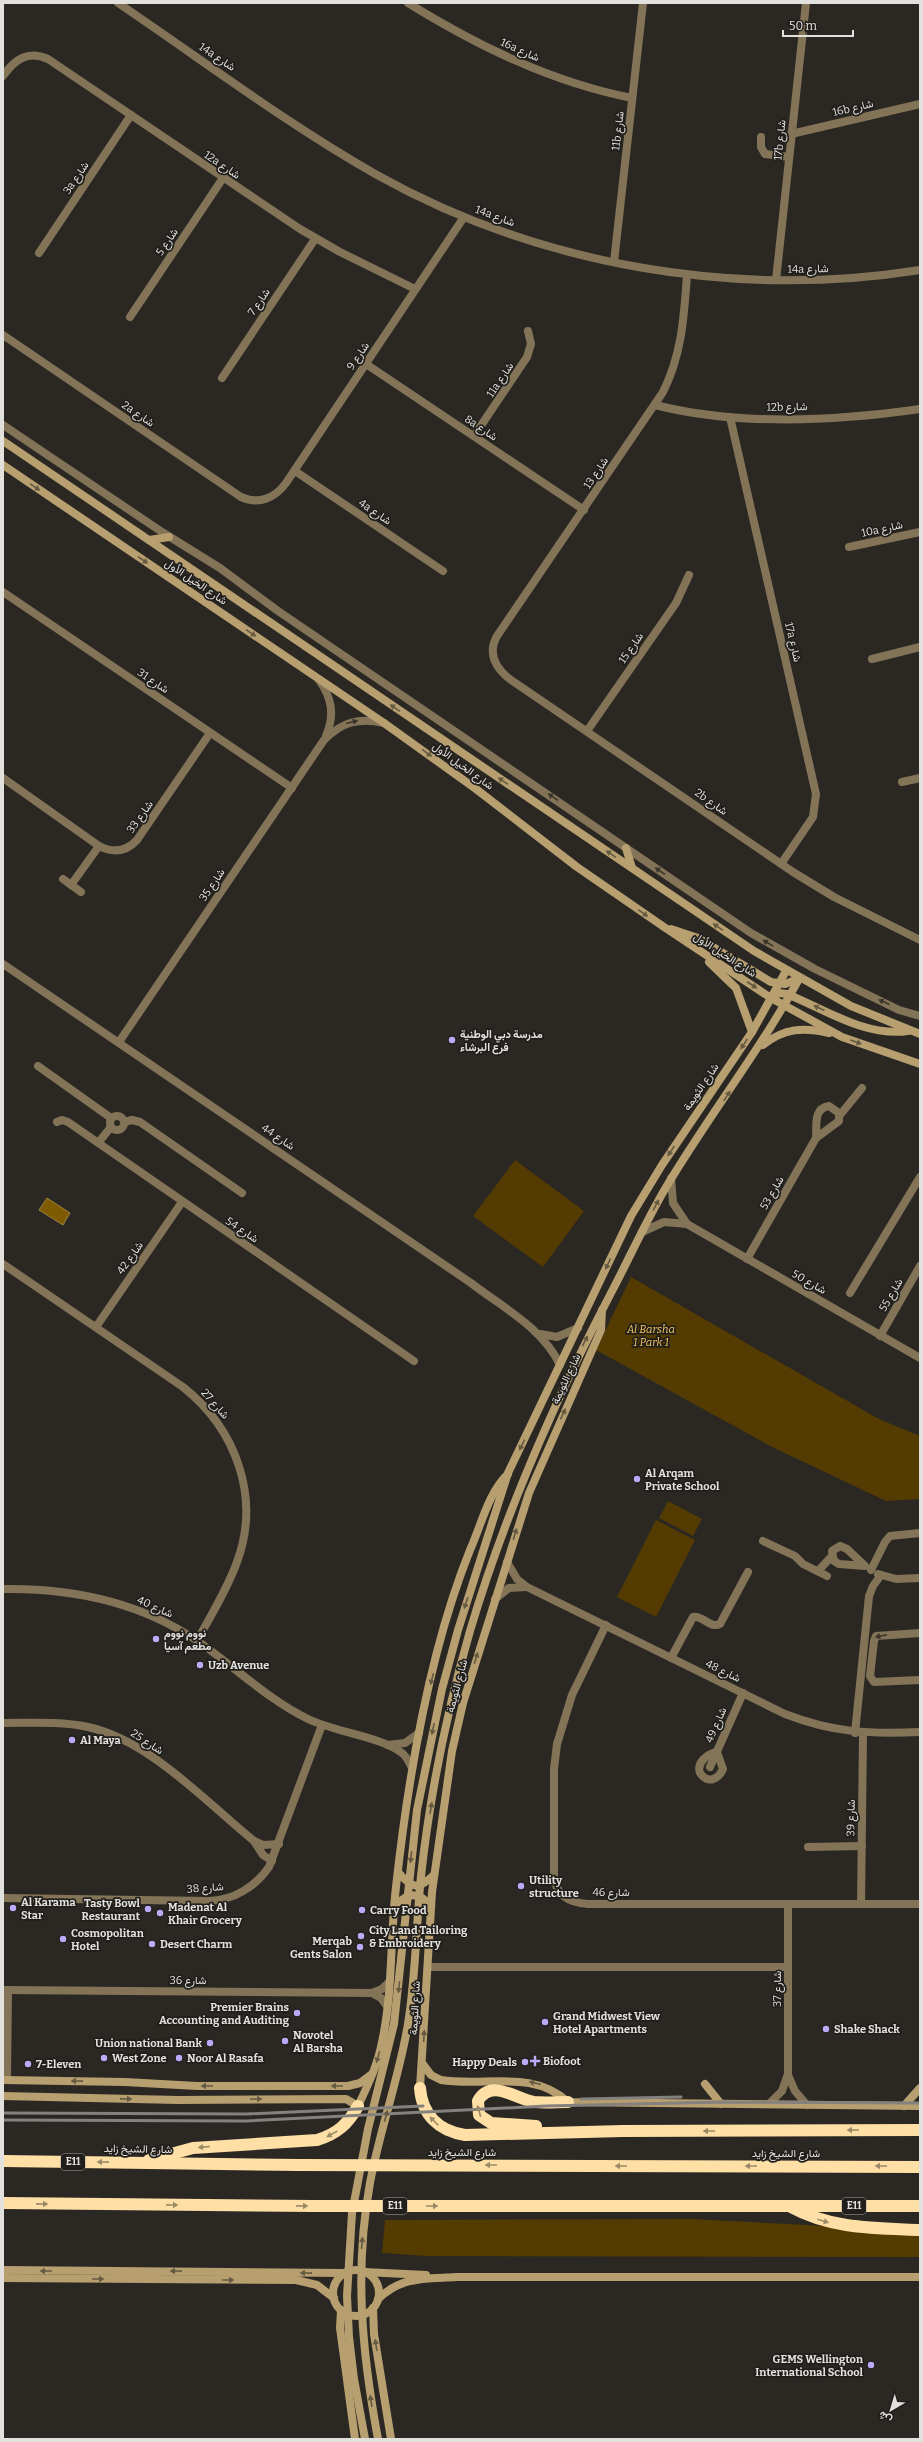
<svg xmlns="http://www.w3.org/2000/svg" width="923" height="2442" viewBox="0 0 923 2442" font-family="Bitter,Vazirmatn,serif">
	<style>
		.green { fill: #533b01 }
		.water { fill: #7e5b02; stroke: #9c8344 }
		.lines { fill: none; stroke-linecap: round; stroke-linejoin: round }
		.street { stroke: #837458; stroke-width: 8 }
		.secondary { stroke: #b79f70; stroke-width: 8 }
		.highway { stroke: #fedfa5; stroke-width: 12 }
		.rail { stroke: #84817e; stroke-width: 3 }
		.oneway { fill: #645941 }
		.oneway2 { fill: #3a342a }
		.oneway3 { fill: #9b8967 }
		.poi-dot { fill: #b9abf7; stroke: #211f1b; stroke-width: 1.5 }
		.labels { text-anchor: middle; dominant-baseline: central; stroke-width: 3.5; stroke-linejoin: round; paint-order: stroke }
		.shield { fill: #211f1b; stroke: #a9a7a4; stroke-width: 1 }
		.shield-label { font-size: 10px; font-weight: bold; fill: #e3e1de }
		.street-label { font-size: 11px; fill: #e3e1de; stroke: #211f1b }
		.poi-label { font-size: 11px; font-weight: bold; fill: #e3e1de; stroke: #211f1b; text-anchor: start }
		.park-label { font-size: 11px; font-style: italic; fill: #f9c762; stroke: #211f1b }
	</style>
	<rect width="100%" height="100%" fill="#2b2824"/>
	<g class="green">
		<path d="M515 1160 584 1211 543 1267 473 1216Z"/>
		<path d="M631 1277 879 1419 920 1436V1499L886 1501 772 1447 596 1350Z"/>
		<path d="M668 1501 702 1519 693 1536 659 1518Z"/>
		<path d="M656 1520 695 1540 656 1617 617 1597Z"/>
		<path d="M692 2219 920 2231V2257L427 2256 382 2253 385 2220Z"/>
	</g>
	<path class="water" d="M47 1198 70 1213 63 1225 39 1210Z"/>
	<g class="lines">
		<g class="street">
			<path d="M118 3C204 61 287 124 377 175 540 266 736 299 920 270"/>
			<path d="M408 3C478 46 551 82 632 98"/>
			<path d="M3 76C15 59 28 50 48 59L300 229 340 252 415 289"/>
			<path d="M791 134 920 104"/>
			<path d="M761 137V147L765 154 789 157"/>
			<path d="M39 253 131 115"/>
			<path d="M614 262 643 3"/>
			<path d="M687 275C684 316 682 354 663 392L497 636C487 654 496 669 511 680L793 872 834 897 920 940"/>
			<path d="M776 280 806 3"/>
			<path d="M130 317 223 178"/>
			<path d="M3 335 241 497C259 505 275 498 286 483L464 217"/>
			<path d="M366 364 584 510"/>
			<path d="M222 378 315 239"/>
			<path d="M655 405C738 426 836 421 920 409"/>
			<path d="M730 417 816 794 813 817 781 864"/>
			<path d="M3 425 162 532 220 568 278 611 751 933 815 969 899 1010 920 1016"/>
			<path d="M474 436 527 357 531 344 528 331"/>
			<path d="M295 471 443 571"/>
			<path d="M849 547 920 532"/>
			<path d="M3 592 292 788"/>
			<path d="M872 659 920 647"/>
			<path d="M319 680C332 698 335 715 326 736"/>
			<path d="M587 731 676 603 689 575"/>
			<path d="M3 778 99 846C113 853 126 852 137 840L210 733"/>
			<path d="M902 782 920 778"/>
			<path d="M63 879 81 892"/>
			<path d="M71 885 99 846"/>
			<path d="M3 964 471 1283C502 1307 543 1328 560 1365"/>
			<path d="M119 1042 324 740C342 722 359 717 384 723"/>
			<path d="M38 1066 111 1118"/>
			<path d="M829 1106 839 1113V1121L816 1138C817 1126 813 1108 829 1106Z"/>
			<path d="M840 1115 862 1088"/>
			<circle cx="117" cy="1123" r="7"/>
			<path d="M57 1122 62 1120 68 1122 414 1361"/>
			<path d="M124 1122 132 1120 140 1122 242 1193"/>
			<path d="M98 1143 111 1127"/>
			<path d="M671 1178 673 1203 687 1224"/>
			<path d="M642 1232 664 1222 687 1224 920 1358"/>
			<path d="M747 1259 816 1138"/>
			<path d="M3 1264 183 1387C236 1429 261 1497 237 1562 227 1590 211 1615 197 1641"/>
			<path d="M850 1293 920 1177"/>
			<path d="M96 1327 182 1202"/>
			<path d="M540 1334 557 1337 578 1328"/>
			<path d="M880 1336 920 1266"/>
			<path d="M763 1541 795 1556 803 1564 827 1576"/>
			<path d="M840 1546 847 1549 865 1566 839 1564 834 1561 832 1551Z"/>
			<path d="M507 1562 517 1579 527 1587 785 1714C834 1733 869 1734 920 1732"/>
			<path d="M871 1570 885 1542 890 1536 920 1533"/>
			<path d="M818 1571 832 1556"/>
			<path d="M878 1574 896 1579 920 1578"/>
			<path d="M3 1589C71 1588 139 1602 196 1640 234 1666 267 1699 308 1719 335 1732 382 1737 402 1753 407 1757 409 1762 412 1768"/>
			<path d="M495 1599 509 1588 526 1587"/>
			<path d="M606 1625 572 1695 557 1744 554 1769V1875C555 1895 569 1903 588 1904H920"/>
			<path d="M920 1633 876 1636 874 1641 870 1676 874 1682 920 1680"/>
			<path d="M671 1658 693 1617C703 1615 710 1629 720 1624L748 1572"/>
			<path d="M3 1723C31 1723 60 1721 88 1727 149 1740 206 1802 254 1841L263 1845 279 1844"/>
			<path d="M855 1733 869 1596 873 1586 881 1575"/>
			<path d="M388 1745 405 1743 419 1733"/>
			<path d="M717 1752 723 1769C718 1780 708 1784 700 1773 696 1762 708 1754 717 1752Z"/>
			<path d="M710 1767 743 1693"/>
			<path d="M254 1841 263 1855 272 1861"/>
			<path d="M808 1847 862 1846"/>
			<path d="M3 1898 209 1901C234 1900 255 1887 269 1867L322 1725"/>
			<path d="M861 1904 863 1734"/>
			<path d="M428 1967H788"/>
			<path d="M3 1990 372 1993 382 1989 389 1982"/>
			<path d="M372 1993 381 1998 386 2005"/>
			<path d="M788 2075 795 2091 807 2105"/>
			<path d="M7 2080 8 1990"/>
			<path d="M769 2104 782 2091 788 2074V1904"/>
		</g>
		<g class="secondary">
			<path d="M3 441 754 951 851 1006 920 1034"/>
			<path d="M3 465 384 723 476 789 577 867 664 927 771 998 842 1037 920 1064"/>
			<path d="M149 540 169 537"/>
			<path d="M626 848 632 868"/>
			<path d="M671 929 698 938 771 982 785 984 798 979"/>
			<path d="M709 962 736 988 752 1032"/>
			<path d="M772 998 779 993 787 994C824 1009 865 1037 908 1031"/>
			<path d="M763 1045C784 1028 804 1027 829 1033"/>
			<path d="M398 1872C412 1889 418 1890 434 1875"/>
			<path d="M395 1906C408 1892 419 1891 431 1907"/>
			<path d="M422 2063 431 2075 441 2080C485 2087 533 2069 568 2102L920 2106"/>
			<path d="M3 2080 125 2082 197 2086H348L360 2083 372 2074"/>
			<path d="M705 2084 721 2104"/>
			<path d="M420 2088 432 1892 452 1751 463 1703 529 1493 601 1330 602 1310"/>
			<path d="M3 2096 178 2100 346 2099 358 2106C368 2085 378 2064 382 2042 393 1992 390 1938 396 1887 408 1778 429 1652 470 1550 481 1526 488 1493 508 1474"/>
			<path d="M904 2106 920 2088"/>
			<path d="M3 2270 345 2273"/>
			<circle cx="356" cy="2293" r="23"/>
			<path d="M364 2272 426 2275"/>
			<path d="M3 2278 296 2280 317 2285 334 2298"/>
			<path d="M378 2299C402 2276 425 2279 456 2277H920"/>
			<path d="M373 2308 374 2334 391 2439"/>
			<path d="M341 2310 340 2328 355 2439"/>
			<path d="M365 2439 354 2379 349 2337 347 2296 352 2213 368 2129 394 2024 417 1810 442 1689 458 1630 508 1473 631 1216 662 1165 752 1032 786 971"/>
			<path d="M378 2439C362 2353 354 2270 370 2183 380 2129 399 2078 408 2024 416 1975 416 1925 421 1876 430 1794 447 1711 470 1631 505 1513 554 1402 611 1293 629 1259 645 1223 665 1189 707 1118 759 1052 799 979"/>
		</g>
		<g class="highway">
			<path d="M420 2088C422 2115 439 2131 465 2135L623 2131 920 2130"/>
			<path d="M536 2126 491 2123 479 2115 478 2101C491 2078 516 2099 534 2102 545 2103 557 2102 568 2102"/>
			<path d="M149 2160 193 2148 317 2140C337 2134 348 2124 358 2106"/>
			<path d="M3 2161 298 2165 920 2167"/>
			<path d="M3 2203 313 2206H920"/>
			<path d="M791 2207C831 2229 875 2228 920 2230"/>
		</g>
		<g class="rail">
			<path d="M581 2099 681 2097"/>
			<path d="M3 2113 247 2114 423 2106"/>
			<path d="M3 2120 246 2121 546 2106 724 2102 920 2103"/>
		</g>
	</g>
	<defs><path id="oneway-solid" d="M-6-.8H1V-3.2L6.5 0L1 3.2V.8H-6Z"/></defs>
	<g class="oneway">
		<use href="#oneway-solid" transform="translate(35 487) rotate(34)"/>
		<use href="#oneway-solid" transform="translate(143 560) rotate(34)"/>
		<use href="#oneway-solid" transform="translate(251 633) rotate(34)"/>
		<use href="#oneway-solid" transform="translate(395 708) rotate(-146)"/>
		<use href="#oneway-solid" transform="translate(427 753) rotate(36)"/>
		<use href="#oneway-solid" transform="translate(503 781) rotate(-146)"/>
		<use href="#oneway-solid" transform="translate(611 854) rotate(-146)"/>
		<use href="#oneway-solid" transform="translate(643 913) rotate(35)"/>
		<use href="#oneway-solid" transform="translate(718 927) rotate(-146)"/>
		<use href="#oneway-solid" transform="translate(752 985) rotate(33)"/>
		<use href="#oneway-solid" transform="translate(819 1008) rotate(-155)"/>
		<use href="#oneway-solid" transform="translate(856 1042) rotate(20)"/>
		<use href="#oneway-solid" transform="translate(744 1044) rotate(124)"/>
		<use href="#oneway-solid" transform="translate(727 1096) rotate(-56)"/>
		<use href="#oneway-solid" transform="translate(671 1151) rotate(124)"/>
		<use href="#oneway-solid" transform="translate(656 1205) rotate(-62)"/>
		<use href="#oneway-solid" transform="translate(608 1264) rotate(115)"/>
		<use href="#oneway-solid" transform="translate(585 1341) rotate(-64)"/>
		<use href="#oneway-solid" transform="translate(563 1414) rotate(-65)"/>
		<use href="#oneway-solid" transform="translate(522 1445) rotate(116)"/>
		<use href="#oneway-solid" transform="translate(515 1534) rotate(-73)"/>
		<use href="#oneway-solid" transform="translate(466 1603) rotate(108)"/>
		<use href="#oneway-solid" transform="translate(476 1658) rotate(-74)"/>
		<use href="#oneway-solid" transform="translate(432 1679) rotate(104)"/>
		<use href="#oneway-solid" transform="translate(433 1729) rotate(102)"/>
		<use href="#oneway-solid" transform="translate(431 1808) rotate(-81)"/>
		<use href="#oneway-solid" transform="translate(411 1857) rotate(97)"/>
		<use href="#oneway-solid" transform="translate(399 1987) rotate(96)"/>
		<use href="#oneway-solid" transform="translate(424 2036) rotate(-87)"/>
		<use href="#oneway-solid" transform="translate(378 2057) rotate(106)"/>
		<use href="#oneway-solid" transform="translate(77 2081) rotate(-179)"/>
		<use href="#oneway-solid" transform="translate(535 2083) rotate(-167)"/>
		<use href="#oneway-solid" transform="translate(207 2086) rotate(180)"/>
		<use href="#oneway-solid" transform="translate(337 2086) rotate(180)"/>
		<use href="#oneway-solid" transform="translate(126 2099) rotate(1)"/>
		<use href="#oneway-solid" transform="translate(256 2099)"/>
		<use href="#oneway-solid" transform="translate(386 2116) rotate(-75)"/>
		<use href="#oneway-solid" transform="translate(362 2243) rotate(-85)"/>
		<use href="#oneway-solid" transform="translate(46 2271) rotate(-180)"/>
		<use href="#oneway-solid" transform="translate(176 2271) rotate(-180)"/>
		<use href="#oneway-solid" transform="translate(306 2273) rotate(-179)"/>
		<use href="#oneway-solid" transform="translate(98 2279)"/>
		<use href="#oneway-solid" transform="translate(228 2280)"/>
		<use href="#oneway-solid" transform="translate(376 2345) rotate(-99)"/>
		<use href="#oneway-solid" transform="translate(371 2401) rotate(-99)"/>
	</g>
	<g class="oneway2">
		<use href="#oneway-solid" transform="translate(352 722) rotate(-14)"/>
		<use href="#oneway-solid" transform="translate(553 797) rotate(-146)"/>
		<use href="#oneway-solid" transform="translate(660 871) rotate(-146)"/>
		<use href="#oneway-solid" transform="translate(768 943) rotate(-149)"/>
		<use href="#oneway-solid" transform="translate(884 1002) rotate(-155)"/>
		<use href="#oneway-solid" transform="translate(881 1636) rotate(168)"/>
	</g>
	<g class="oneway3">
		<use href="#oneway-solid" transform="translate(479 2111) rotate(-106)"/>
		<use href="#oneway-solid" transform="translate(434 2121) rotate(-135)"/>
		<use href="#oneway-solid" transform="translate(853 2130) rotate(180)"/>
		<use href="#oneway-solid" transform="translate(709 2131) rotate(180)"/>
		<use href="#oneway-solid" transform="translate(332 2134) rotate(151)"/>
		<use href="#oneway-solid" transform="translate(204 2147) rotate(175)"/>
		<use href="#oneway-solid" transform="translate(103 2162) rotate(-179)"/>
		<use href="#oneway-solid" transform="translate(491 2165) rotate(-180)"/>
		<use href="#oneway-solid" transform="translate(621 2166) rotate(-180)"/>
		<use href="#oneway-solid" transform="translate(751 2166) rotate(-180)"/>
		<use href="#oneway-solid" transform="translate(881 2166) rotate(-180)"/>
		<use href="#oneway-solid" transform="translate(42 2204) rotate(1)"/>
		<use href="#oneway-solid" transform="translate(172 2205) rotate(1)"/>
		<use href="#oneway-solid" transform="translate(302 2206) rotate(1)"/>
		<use href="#oneway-solid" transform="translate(432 2206)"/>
		<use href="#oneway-solid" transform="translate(823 2221) rotate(16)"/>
	</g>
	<g class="poi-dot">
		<circle cx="452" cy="1040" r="4"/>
		<circle cx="637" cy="1479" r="4"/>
		<circle cx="156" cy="1639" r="4"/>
		<circle cx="200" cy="1665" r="4"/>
		<circle cx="72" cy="1740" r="4"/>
		<circle cx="521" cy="1886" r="4"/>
		<circle cx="13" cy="1908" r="4"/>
		<circle cx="148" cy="1909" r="4"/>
		<circle cx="362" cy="1910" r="4"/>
		<circle cx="160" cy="1913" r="4"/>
		<circle cx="361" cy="1936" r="4"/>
		<circle cx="63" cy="1939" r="4"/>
		<circle cx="152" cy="1944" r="4"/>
		<circle cx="360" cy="1947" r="4"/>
		<circle cx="297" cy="2013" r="4"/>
		<circle cx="545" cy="2022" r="4"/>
		<circle cx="826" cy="2029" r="4"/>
		<circle cx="285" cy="2041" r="4"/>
		<circle cx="210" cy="2043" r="4"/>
		<circle cx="104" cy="2058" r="4"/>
		<circle cx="179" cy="2058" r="4"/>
		<path d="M533 2055h4v4h4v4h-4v4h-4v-4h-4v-4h4z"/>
		<circle cx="525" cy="2062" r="4"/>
		<circle cx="28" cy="2064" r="4"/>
		<circle cx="871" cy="2365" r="4"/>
	</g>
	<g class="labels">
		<g class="shield">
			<rect x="61" y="2154" width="24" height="16" rx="3"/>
			<rect x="383" y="2198" width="24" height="16" rx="3"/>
			<rect x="842" y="2198" width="24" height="16" rx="3"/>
		</g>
		<g class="shield-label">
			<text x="73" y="2162">E11</text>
			<text x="395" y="2206">E11</text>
			<text x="854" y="2206">E11</text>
		</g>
		<g class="street-label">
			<text transform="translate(520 50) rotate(24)">16a شارع</text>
			<text transform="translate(217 57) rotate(34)">14a شارع</text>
			<text transform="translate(853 108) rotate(-13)">16b شارع</text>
			<text transform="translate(618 131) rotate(-83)">11b شارع</text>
			<text transform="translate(780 140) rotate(-84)">17b شارع</text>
			<text transform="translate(222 165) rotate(34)">12a شارع</text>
			<text transform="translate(76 178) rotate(-56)">3a شارع</text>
			<text transform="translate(495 216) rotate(20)">14a شارع</text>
			<text transform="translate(167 242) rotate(-56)">شارع 5</text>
			<text transform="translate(808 269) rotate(-1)">14a شارع</text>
			<text transform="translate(259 302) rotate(-56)">شارع 7</text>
			<text transform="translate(358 356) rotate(-56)">شارع 9</text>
			<text transform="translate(500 380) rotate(-56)">11a شارع</text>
			<text transform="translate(787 407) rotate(-1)">12b شارع</text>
			<text transform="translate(138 414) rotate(34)">2a شارع</text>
			<text transform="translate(481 428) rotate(34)">8a شارع</text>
			<text transform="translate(596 473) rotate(-56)">شارع 13</text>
			<text transform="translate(375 512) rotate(34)">4a شارع</text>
			<text transform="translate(882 529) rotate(-12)">10a شارع</text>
			<text transform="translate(196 582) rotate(34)">شارع الخيل الأول</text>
			<text transform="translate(793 642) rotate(77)">17a شارع</text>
			<text transform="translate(631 648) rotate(-55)">شارع 15</text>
			<text transform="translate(153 681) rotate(34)">شارع 31</text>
			<text transform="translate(463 766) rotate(36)">شارع الخيل الأول</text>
			<text transform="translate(711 802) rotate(35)">2b شارع</text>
			<text transform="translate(140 817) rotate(-55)">شارع 33</text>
			<text transform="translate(212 885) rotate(-56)">شارع 35</text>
			<text transform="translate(725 955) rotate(33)">شارع الخيل الأول</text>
			<text transform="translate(701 1087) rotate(-56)">شارع الثويمة</text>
			<text transform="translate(278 1137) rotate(34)">شارع 44</text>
			<text transform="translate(772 1193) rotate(-60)">شارع 53</text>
			<text transform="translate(242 1230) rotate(34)">شارع 54</text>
			<text transform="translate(130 1258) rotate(-55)">شارع 42</text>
			<text transform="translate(809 1282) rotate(30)">شارع 50</text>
			<text transform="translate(891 1295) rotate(-60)">شارع 55</text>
			<text transform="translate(566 1379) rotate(-65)">شارع الثويمة</text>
			<text transform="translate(215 1404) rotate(48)">شارع 27</text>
			<text transform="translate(155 1607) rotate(24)">شارع 40</text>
			<text transform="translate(723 1671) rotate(26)">شارع 48</text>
			<text transform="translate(457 1686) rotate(-75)">شارع الثويمة</text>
			<text transform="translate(716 1725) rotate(-66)">شارع 49</text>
			<text transform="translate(147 1742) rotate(33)">شارع 25</text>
			<text transform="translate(851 1818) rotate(-89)">شارع 39</text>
			<text transform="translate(205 1888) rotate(-4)">شارع 38</text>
			<text x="611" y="1892">شارع 46</text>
			<text x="188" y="1980">شارع 36</text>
			<text transform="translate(777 1989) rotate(-90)">شارع 37</text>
			<text transform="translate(415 2008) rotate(-87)">شارع الثويمة</text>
			<text transform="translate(138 2149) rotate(1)">شارع الشيخ زايد</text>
			<text x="462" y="2152">شارع الشيخ زايد</text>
			<text x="786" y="2153">شارع الشيخ زايد</text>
		</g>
		<g class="poi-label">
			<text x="460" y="1034">مدرسة دبي الوطنية<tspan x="460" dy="13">فرع البرشاء</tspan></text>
			<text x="645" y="1473">Al Arqam<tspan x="645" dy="13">Private School</tspan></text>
			<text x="164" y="1633">نووم نووم<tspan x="164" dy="13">مطعم آسيا</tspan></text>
			<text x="208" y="1665">Uzb Avenue</text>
			<text x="80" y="1740">Al Maya</text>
			<text x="529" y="1880">Utility<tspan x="529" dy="13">structure</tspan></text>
			<text x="21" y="1902">Al Karama<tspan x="21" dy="13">Star</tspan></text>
			<text x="140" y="1903" text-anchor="end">Tasty Bowl<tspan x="140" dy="13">Restaurant</tspan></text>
			<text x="168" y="1907">Madenat Al<tspan x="168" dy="13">Khair Grocery</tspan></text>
			<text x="370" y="1910">Carry Food</text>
			<text x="369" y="1930">City Land Tailoring<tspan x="369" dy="13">&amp; Embroidery</tspan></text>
			<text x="71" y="1933">Cosmopolitan<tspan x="71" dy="13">Hotel</tspan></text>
			<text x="352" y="1941" text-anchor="end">Merqab<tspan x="352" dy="13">Gents Salon</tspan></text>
			<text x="160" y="1944">Desert Charm</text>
			<text x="289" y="2007" text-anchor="end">Premier Brains<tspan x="289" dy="13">Accounting and Auditing</tspan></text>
			<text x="553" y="2016">Grand Midwest View<tspan x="553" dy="13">Hotel Apartments</tspan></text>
			<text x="834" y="2029">Shake Shack</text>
			<text x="293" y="2035">Novotel<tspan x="293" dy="13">Al Barsha</tspan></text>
			<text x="202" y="2043" text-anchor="end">Union national Bank</text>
			<text x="112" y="2058">West Zone</text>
			<text x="187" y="2058">Noor Al Rasafa</text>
			<text x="543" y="2061">Biofoot</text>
			<text x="517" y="2062" text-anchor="end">Happy Deals</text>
			<text x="36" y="2064">7-Eleven</text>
			<text x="863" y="2359" text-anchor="end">GEMS Wellington<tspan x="863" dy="13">International School</tspan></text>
		</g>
		<g class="park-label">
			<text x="651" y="1329">Al Barsha<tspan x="651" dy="13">1 Park 1</tspan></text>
		</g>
	</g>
	<rect width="923" height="2442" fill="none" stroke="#e3e1de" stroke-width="8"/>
	<g transform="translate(891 2410) rotate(218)" stroke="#211f1b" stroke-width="3" paint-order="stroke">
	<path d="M0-3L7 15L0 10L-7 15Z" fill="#e3e1de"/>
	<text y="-6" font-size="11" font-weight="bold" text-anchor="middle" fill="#e3e1de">ش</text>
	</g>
	<path d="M783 30v6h70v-6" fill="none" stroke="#e3e1de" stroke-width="2"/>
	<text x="789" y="30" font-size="12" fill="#e3e1de" stroke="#211f1b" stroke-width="3" paint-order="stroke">50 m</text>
</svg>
